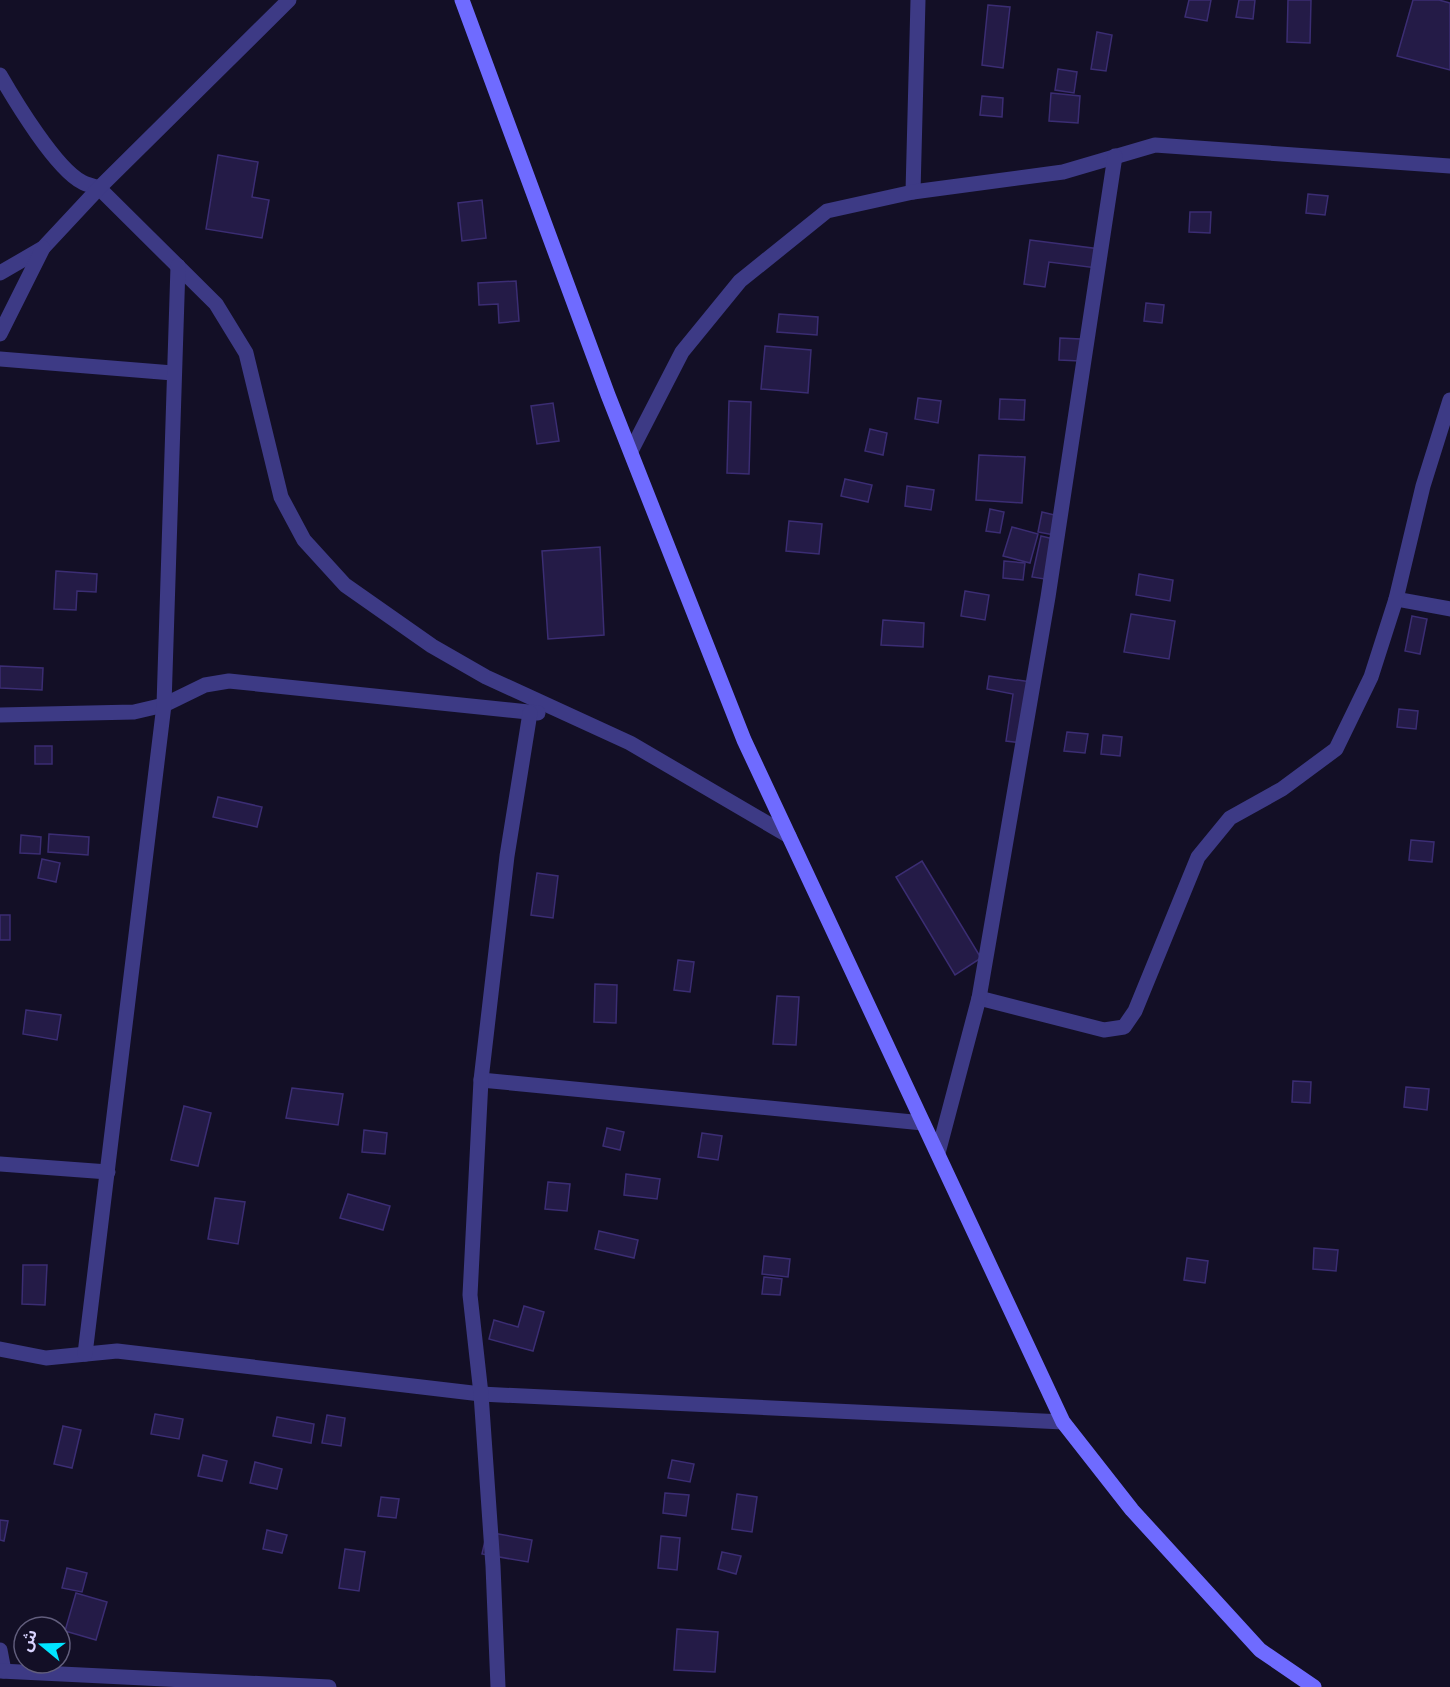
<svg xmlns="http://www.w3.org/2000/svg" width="1450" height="1687" viewBox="0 0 1450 1687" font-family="Arial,'Noto Sans Arabic',sans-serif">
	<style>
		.building { fill: #241b47; stroke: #3b2d73; stroke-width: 1.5 }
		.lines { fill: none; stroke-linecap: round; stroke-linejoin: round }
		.street { stroke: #3d3a85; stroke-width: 15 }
		.secondary { stroke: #6f6bff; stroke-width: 15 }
	</style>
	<rect width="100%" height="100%" fill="#130f26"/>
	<g class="building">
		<path d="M1189 0H1211L1207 21 1185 17Z"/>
		<path d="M1239 0H1255L1253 19 1236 17Z"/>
		<path d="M1288 0H1311L1310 43 1287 42Z"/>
		<path d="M1413 0H1439L1450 3V70L1397 56Z"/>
		<path d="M988 5 1010 7 1003 68 982 65Z"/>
		<path d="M1097 32 1112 35 1106 71 1091 69Z"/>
		<path d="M1058 69 1077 72 1074 93 1055 90Z"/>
		<path d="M1051 93 1080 96 1078 123 1049 121Z"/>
		<path d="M982 96 1003 98 1002 117 980 115Z"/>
		<path d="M218 155 258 162 252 197 269 200 262 238 206 229Z"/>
		<path d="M1308 194 1328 196 1325 215 1306 213Z"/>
		<path d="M482 200 486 238 462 241 458 203Z"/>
		<path d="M1190 212H1211L1210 233 1189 232Z"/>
		<path d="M1030 240 1100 249 1097 268 1049 262 1045 287 1024 284Z"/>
		<path d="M516 281 519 321 499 323 498 304 479 305 478 283Z"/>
		<path d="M1146 303 1164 305 1162 323 1144 321Z"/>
		<path d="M779 314 818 317 817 335 777 332Z"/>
		<path d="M1060 338 1081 339 1080 361 1059 360Z"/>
		<path d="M765 346 811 350 808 393 761 389Z"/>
		<path d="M918 398 941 401 938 423 915 419Z"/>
		<path d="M1000 399 1025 400 1024 420 999 419Z"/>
		<path d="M729 401 751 402 749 474 727 473Z"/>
		<path d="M553 403 559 441 537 444 531 406Z"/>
		<path d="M870 429 887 433 883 455 865 451Z"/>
		<path d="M979 455 1025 457 1022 503 976 500Z"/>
		<path d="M845 479 872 485 868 502 841 496Z"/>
		<path d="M907 486 934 490 931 510 905 506Z"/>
		<path d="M990 509 1004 512 1000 533 986 531Z"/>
		<path d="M1042 512 1063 517 1060 536 1038 532Z"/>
		<path d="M789 521 822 524 819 554 786 551Z"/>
		<path d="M1012 527 1038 534 1030 563 1003 556Z"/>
		<path d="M1041 536 1058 540 1051 580 1032 577Z"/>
		<path d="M600 547 604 635 548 639 542 551Z"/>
		<path d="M1004 561 1025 563 1023 580 1003 578Z"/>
		<path d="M56 571 97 574 96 592 77 591 76 610 54 609Z"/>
		<path d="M1139 574 1173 580 1170 601 1136 595Z"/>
		<path d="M965 591 989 595 985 620 961 616Z"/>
		<path d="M1131 614 1175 621 1169 659 1124 652Z"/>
		<path d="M1412 616 1427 619 1420 654 1405 651Z"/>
		<path d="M883 620 924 623 923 647 881 645Z"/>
		<path d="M0 666 43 668 42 690 0 688Z"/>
		<path d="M989 676 1031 682 1021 743 1006 741 1013 694 987 689Z"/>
		<path d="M1399 709 1418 711 1416 729 1397 727Z"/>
		<path d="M1067 732 1088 734 1085 753 1064 751Z"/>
		<path d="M1103 735 1122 737 1120 756 1101 754Z"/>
		<rect x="35" y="746" width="17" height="18"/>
		<path d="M218 797 262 807 257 827 213 817Z"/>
		<path d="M49 834 89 837 88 855 48 852Z"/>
		<path d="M21 835 41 837 40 854 20 853Z"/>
		<path d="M1411 840 1434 842 1432 862 1409 860Z"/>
		<path d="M42 859 60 863 56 882 38 878Z"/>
		<path d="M922 861 981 958 955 975 896 877Z"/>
		<path d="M537 873 558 876 553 918 531 915Z"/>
		<rect x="0" y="915" width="10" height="25"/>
		<path d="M678 960 694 962 690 992 674 990Z"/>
		<path d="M595 984 617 985 616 1023 594 1022Z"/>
		<path d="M777 996 799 997 796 1045 773 1044Z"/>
		<path d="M26 1010 61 1015 57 1040 23 1034Z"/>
		<path d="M1293 1081 1311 1082 1310 1103 1292 1102Z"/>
		<path d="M1406 1087 1429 1089 1427 1110 1404 1107Z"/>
		<path d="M292 1088 343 1094 338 1125 286 1118Z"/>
		<path d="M184 1106 211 1113 198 1166 171 1160Z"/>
		<path d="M607 1128 624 1132 620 1150 603 1146Z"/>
		<path d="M364 1130 387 1133 385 1154 362 1152Z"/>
		<path d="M702 1133 722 1136 718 1160 698 1157Z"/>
		<path d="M626 1174 660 1179 657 1199 624 1195Z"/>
		<path d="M548 1182 570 1184 567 1211 545 1209Z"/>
		<path d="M348 1194 390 1206 383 1230 340 1218Z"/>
		<path d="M215 1198 245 1202 238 1244 208 1239Z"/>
		<path d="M599 1231 638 1240 634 1258 595 1249Z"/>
		<path d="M1314 1248 1338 1250 1336 1271 1313 1269Z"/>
		<path d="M764 1256 790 1259 788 1277 762 1274Z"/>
		<path d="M1187 1258 1208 1261 1205 1283 1184 1280Z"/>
		<path d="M23 1265H47L45 1305 22 1304Z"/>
		<path d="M764 1277 782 1279 780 1295 762 1294Z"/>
		<path d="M524 1306 544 1312 533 1351 489 1339 494 1320 518 1327Z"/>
		<path d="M155 1414 183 1419 179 1439 151 1434Z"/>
		<path d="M327 1415 345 1418 341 1446 322 1443Z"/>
		<path d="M277 1417 314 1424 311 1443 273 1436Z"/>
		<path d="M63 1426 81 1430 72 1468 54 1464Z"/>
		<path d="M203 1455 227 1461 222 1481 198 1476Z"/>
		<path d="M672 1460 694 1464 690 1482 668 1478Z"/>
		<path d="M255 1462 282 1469 277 1489 250 1483Z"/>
		<path d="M665 1493 689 1495 686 1516 663 1513Z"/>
		<path d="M737 1494 757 1497 752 1532 732 1529Z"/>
		<path d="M381 1497 399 1499 396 1518 378 1516Z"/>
		<path d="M0 1520 8 1521 4 1541 0 1540Z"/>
		<path d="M267 1530 287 1535 282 1553 263 1549Z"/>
		<path d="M487 1532 532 1540 528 1562 482 1554Z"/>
		<path d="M661 1536 680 1538 677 1570 658 1568Z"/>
		<path d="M345 1549 365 1552 359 1591 339 1588Z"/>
		<path d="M722 1552 741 1556 736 1574 718 1569Z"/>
		<path d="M67 1568 87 1573 82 1592 62 1588Z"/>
		<path d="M76 1593 107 1602 96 1640 65 1631Z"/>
		<path d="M677 1629 718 1632 715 1672 674 1670Z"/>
	</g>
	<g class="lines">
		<g class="street">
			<path d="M0 75C15 101 56 169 82 182 87 185 94 186 99 188L216 304 246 353 281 497 304 540 345 585 432 646 486 677 630 743 789 836"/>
			<path d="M913 192 918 0"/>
			<path d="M0 273 43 248 99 188 289 0"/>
			<path d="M0 334 43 248"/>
			<path d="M0 359 173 373"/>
			<path d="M631 451 682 352 740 281 827 211 913 192 1063 172 1155 145 1450 166"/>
			<path d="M1396 599 1450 609"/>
			<path d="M0 715 134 712 164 705 205 685 229 681 538 713"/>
			<path d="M979 998 1104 1030 1124 1027 1135 1011 1198 857 1230 818 1282 789 1336 749 1371 677 1396 599 1423 486 1450 400"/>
			<path d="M481 1080 923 1123"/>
			<path d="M938 1153 979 998 1048 597 1115 156"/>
			<path d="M0 1164 108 1172"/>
			<path d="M0 1349 46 1358 117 1351 481 1394 1063 1422"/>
			<path d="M85 1354 164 705 178 266"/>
			<path d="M0 1650 4 1671"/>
			<path d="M0 1671 329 1687"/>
			<path d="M498 1687 493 1566 481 1394 470 1295 481 1080 507 856 530 713"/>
		</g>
		<path class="secondary" d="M462 0 608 395 744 740 1063 1422 1132 1510 1260 1650 1314 1687"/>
	</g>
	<g transform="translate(42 1645) rotate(289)"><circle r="28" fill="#130f26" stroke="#625e7d" stroke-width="1.5"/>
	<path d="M0-4.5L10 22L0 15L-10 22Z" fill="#00e5ff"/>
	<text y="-9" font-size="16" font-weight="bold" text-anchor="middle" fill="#d9d4ff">ش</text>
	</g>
</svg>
